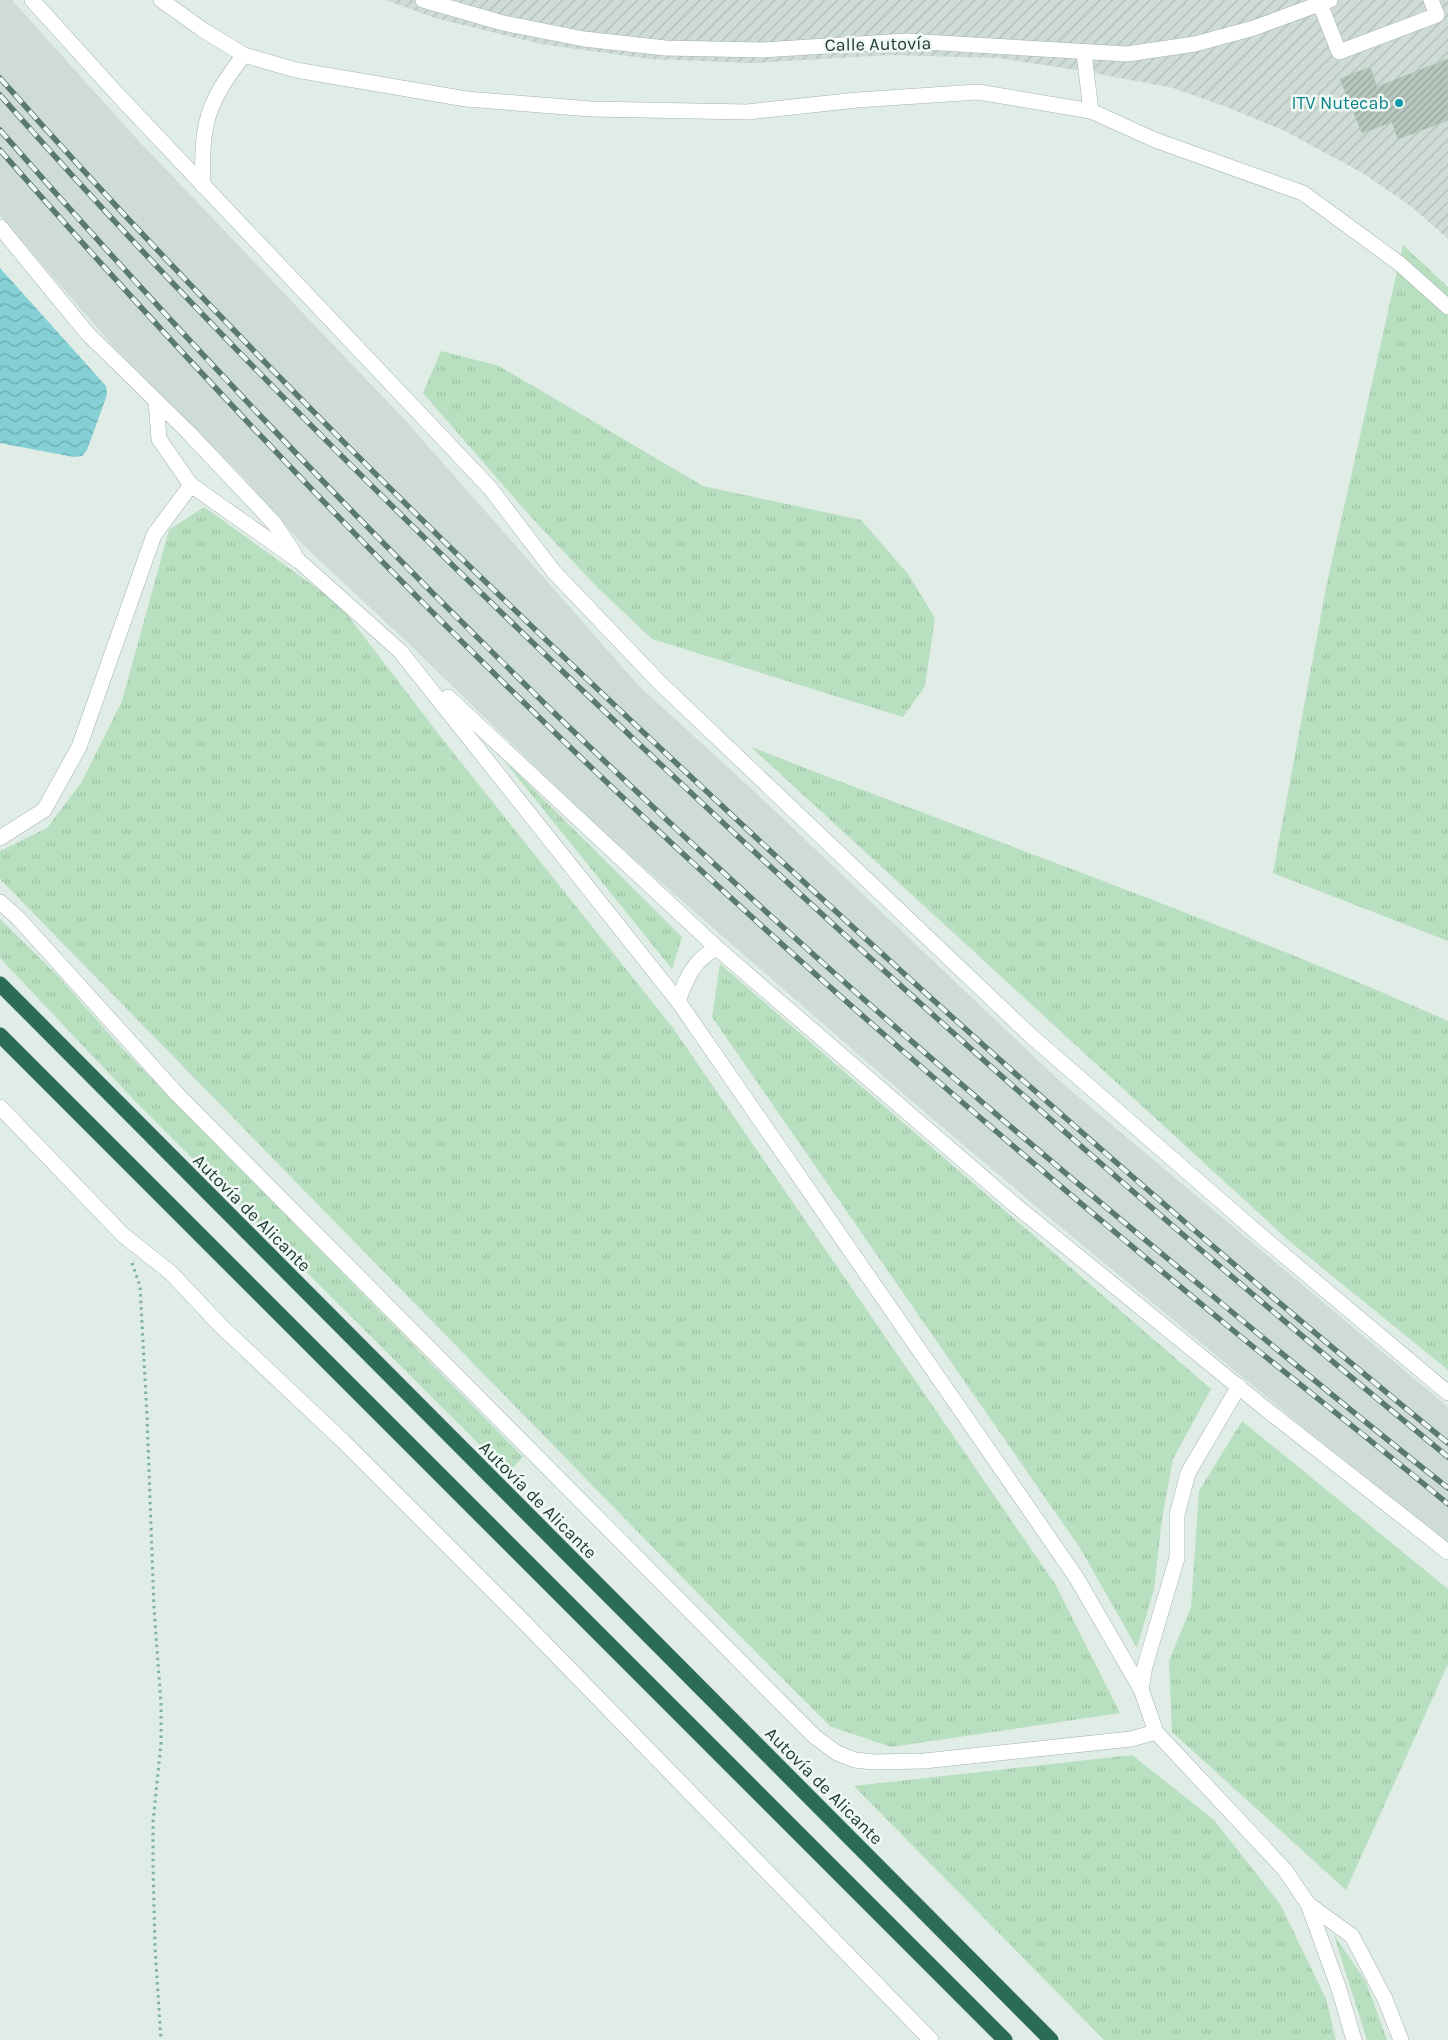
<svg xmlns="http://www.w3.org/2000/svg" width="1448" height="2040" viewBox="0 0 1448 2040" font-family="Karla,sans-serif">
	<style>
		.built { fill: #cedcd5 }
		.industrial { fill: url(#industrial-furrows) }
		.grass { fill: url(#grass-tufts) }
		.water { fill: url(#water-waves) }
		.building { fill: url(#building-hatch); stroke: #b2c6bc }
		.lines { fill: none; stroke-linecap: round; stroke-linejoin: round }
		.minor-casing { stroke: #a3b4ad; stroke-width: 16 }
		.highway-casing { stroke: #c1c9c6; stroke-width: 16 }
		.path { stroke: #7fb29d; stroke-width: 3; stroke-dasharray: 2.5 4; stroke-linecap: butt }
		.minor { stroke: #fff; stroke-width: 15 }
		.highway { stroke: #2a6c58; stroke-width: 15 }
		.rail-casing { stroke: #5a7a6e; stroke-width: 5.5 }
		.rail { stroke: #f1f9f4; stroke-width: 4; stroke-dasharray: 11; stroke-linecap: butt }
		.culture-dot { fill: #0f9aa8; stroke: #f1f9f4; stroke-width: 2 }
		.labels { text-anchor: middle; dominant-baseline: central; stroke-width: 5; stroke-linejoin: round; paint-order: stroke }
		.street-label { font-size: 18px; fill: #203e33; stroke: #f1f9f4 }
		.culture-label { font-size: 18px; fill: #0d838f; stroke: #f1f9f4; text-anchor: end }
	</style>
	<defs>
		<pattern id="industrial-furrows" width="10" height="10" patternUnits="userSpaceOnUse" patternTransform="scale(1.25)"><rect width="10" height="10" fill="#cedcd5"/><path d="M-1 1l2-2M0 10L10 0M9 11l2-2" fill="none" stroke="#b1beb7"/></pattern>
		<pattern id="grass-tufts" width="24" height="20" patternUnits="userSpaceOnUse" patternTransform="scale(1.25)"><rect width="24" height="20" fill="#b8dfbf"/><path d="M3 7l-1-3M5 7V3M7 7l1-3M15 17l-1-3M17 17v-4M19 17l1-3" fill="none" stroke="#9ec0a5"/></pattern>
		<pattern id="water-waves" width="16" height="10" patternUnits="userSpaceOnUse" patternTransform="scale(1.25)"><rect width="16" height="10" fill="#84d0d5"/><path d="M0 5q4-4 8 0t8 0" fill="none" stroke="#6caaad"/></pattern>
		<pattern id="building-hatch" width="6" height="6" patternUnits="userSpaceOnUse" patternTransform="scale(1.25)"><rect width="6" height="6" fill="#b6c7be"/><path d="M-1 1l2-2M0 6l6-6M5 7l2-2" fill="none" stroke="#94a39b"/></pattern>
	</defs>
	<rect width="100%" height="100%" fill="#e0ece6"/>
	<path class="built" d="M0 0H12L135 137 405 420 639 686 756 793 1063 1084 1448 1407V1542L1315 1437 1051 1219 928 1115 643 867 587 817 406 641 301 543 245 479 114 347 0 216Z"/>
	<path class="industrial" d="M386 0H1448V239L1412 207 1364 174 1285 131 1224 106 1173 88 1083 71 998 58 890 55 755 63 649 59 541 44 435 18Z"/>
	<g class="grass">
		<path d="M1403 245 1448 287V941L1273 873 1327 583Z"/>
		<path d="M441 351 499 366 703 486 861 520 908 574 935 618 925 686 903 717 652 639 597 587 531 517 423 393Z"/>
		<path d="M204 507 339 604 440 736 673 1028 1055 1584 1120 1713 891 1747 830 1726 723 1619 0 879V851L47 828 81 783 122 701 169 530Z"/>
		<path d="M751 747C984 838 1220 920 1448 1021V1370L1288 1240Z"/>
		<path d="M502 758 682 937 672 969Z"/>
		<path d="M0 919 58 976 118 1044 523 1457 508 1473 137 1103 0 958Z"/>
		<path d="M720 964 1211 1389 1173 1459 1162 1519 1154 1589 1137 1648 1080 1548 712 1017Z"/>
		<path d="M1242 1421 1448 1589V1664L1346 1890 1172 1732 1169 1661 1191 1607 1199 1491Z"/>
		<path d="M1132 1755 1214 1820 1280 1904 1326 1999 1336 2040H1104L854 1786Z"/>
		<path d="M1334 1935 1366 1982 1387 2040H1367Z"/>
	</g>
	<path class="water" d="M0 268 106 386 107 395 87 450 82 456 74 457 0 443Z"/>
	<path class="building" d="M1448 59V120L1398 139 1392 122 1362 133 1340 79 1370 67 1377 87Z"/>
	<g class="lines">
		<defs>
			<g id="minor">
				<path d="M32 0 118 95 490 488 554 572 660 683 1030 1035 1260 1235 1448 1393"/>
				<path d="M161 0 203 30 244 55 296 70 466 99 591 109 747 112 857 100 978 92 1091 111 1084 53"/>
				<path d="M423 0 503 23 584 39 665 48 762 50 906 41 1127 54 1195 44 1254 28 1330 0"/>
				<path d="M1320 4 1339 52 1437 15 1431 0"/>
				<path d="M1091 111 1155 140 1303 193 1400 264 1448 307"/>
				<path d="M203 186C201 124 206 104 244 55"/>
				<path d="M0 227 87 333 188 432 274 523 294 553"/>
				<path d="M156 401 159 439 191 485"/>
				<path d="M448 697 717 948 1015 1205 1262 1406 1448 1552"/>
				<path d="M0 838 44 810 79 747 154 535 191 485 299 561 400 651 678 1001 1076 1577 1141 1689 1156 1732 1285 1870 1308 1904 1339 1989 1354 2040"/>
				<path d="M0 902 18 918 177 1094 814 1736 837 1753 855 1760 873 1762 924 1761 1131 1739 1156 1732"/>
				<path d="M678 1001C686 979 694 959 717 948"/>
				<path d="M0 1107 123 1235 171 1273 222 1327 343 1441 520 1618 931 2040"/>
				<path d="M1141 1689 1145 1666 1177 1558V1515L1188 1473 1239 1386"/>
				<path d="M1308 1904 1352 1936 1385 1999 1401 2040"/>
			</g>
			<g id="highway">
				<path d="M0 984 1051 2040"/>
				<path d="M0 1035 1005 2040"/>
			</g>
		</defs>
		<use href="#minor" class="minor-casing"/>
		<use href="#highway" class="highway-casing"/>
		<path class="path" d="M132 1263 140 1286 147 1416 154 1608 161 1704V1743L153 1822V1864L155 1948 161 2040"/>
		<use href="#minor" class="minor"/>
		<use href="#highway" class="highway"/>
		<defs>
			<g id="rail">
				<path d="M0 78C222 328 460 562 704 789 945 1015 1192 1234 1448 1443"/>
				<path d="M0 95C190 310 394 511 602 709 875 968 1157 1219 1448 1457"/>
				<path d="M0 130C246 411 507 677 784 928 922 1053 1064 1173 1208 1292 1287 1358 1367 1424 1448 1488"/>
				<path d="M0 150C278 467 577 768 896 1045 1011 1145 1128 1244 1246 1341 1313 1395 1382 1449 1448 1504"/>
			</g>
		</defs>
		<use href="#rail" class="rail-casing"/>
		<use href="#rail" class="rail"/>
	</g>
	<circle class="culture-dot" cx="1399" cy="103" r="5"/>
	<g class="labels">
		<g class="street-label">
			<text transform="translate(878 44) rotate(-1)">Calle Autovía</text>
			<text transform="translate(252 1213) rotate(45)">Autovía de Alicante</text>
			<text transform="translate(538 1500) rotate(45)">Autovía de Alicante</text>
			<text transform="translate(824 1786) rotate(45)">Autovía de Alicante</text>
		</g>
		<g class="culture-label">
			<text x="1389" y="103">ITV Nutecab</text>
		</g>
	</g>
</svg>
